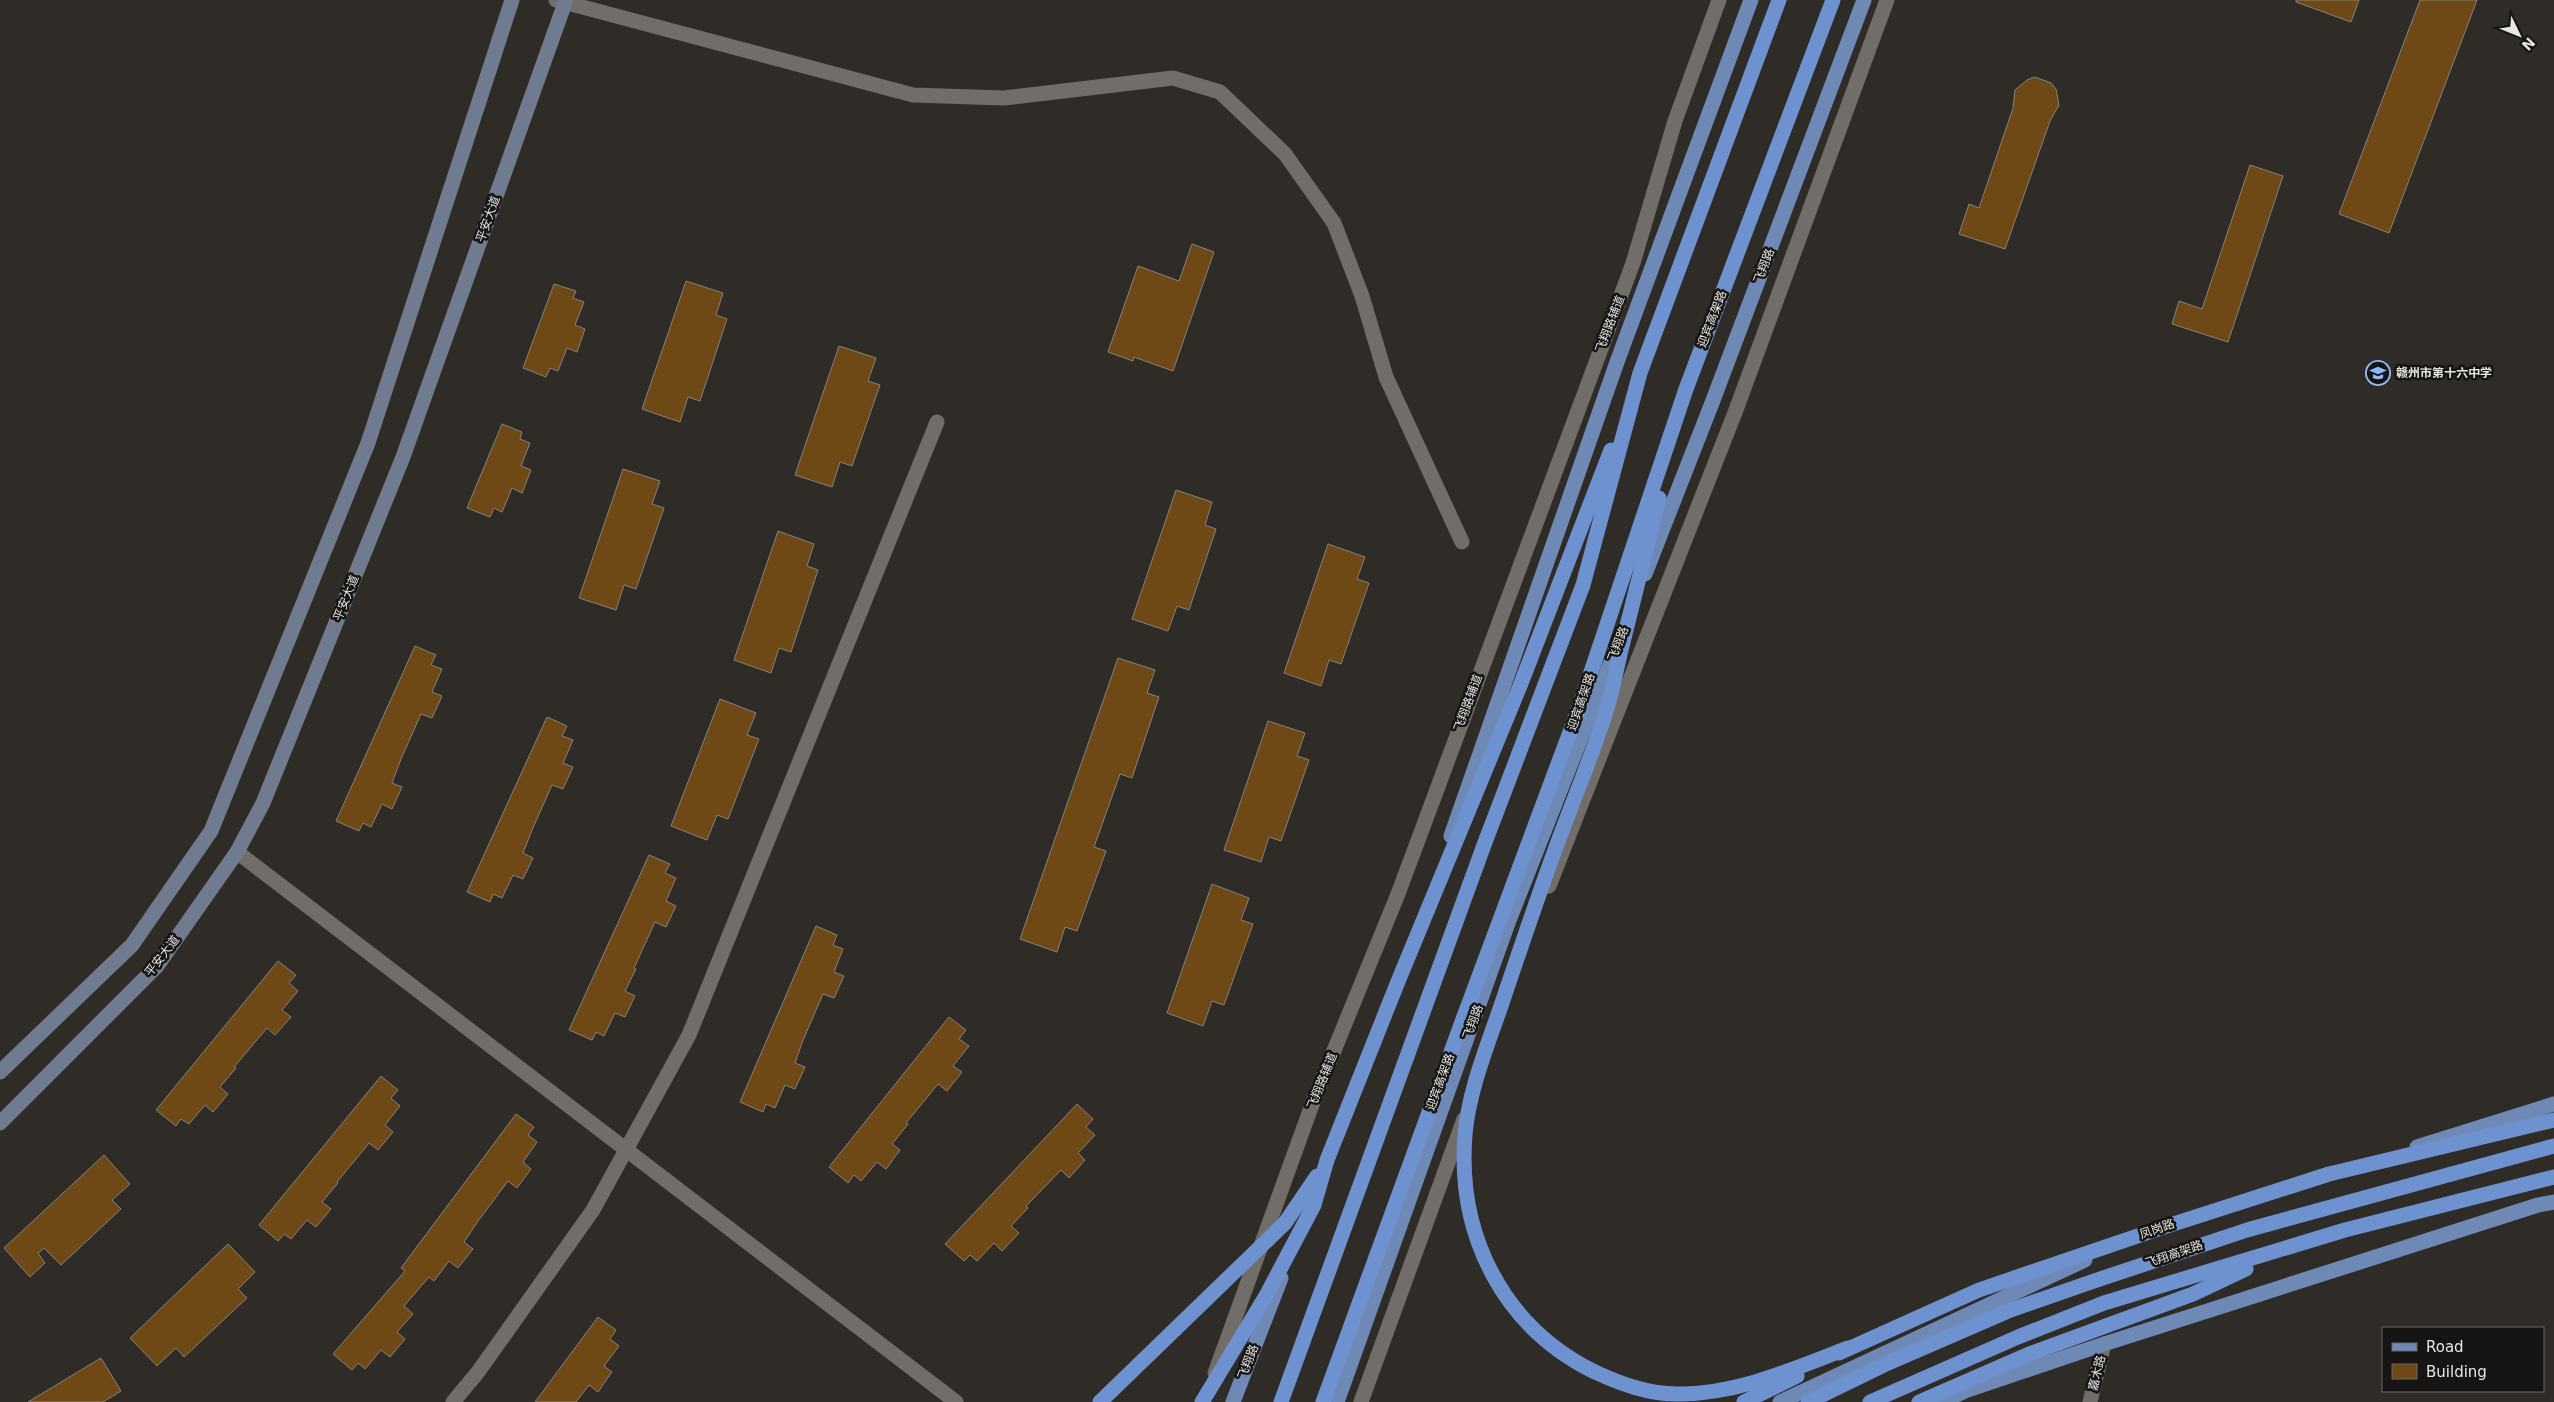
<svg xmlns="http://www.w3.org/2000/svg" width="2554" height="1402" viewBox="0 0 2554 1402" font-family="'DejaVu Sans','Noto Sans SC',sans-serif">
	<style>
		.building { fill: #6e4815; stroke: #86827e }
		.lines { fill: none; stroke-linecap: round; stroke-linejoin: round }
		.minor { stroke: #716d69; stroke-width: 15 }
		.tertiary { stroke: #716d69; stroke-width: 15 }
		.secondary { stroke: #707b8f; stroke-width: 15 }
		.primary { stroke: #6f89b6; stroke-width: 15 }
		.trunk { stroke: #6e92d0; stroke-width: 15 }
		.labels { text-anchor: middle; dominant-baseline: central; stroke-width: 5; stroke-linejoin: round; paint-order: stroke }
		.street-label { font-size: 12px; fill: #e8e6e3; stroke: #161513 }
		.poi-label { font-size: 12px; font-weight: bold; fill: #e8e6e3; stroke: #161513; text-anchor: start }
	</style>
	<rect width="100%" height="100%" fill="#2f2c28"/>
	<g class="building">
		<path d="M2296 0H2359L2351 22 2296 2Z"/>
		<path d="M2420 0H2477L2389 233 2339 214Z"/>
		<path d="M2035 77 2051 83 2056 89 2059 105 2050 121 2005 249 1959 234 1969 204 1979 208 2013 108 2015 90 2027 80Z"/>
		<path d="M2250 165 2283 176 2228 342 2172 324 2179 301 2202 309Z"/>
		<path d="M1192 244 1214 252 1173 371 1134 357 1133 361 1108 352 1138 266 1179 281Z"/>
		<path d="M686 281 723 293 716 315 727 319 700 401 688 397 680 422 642 409Z"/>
		<path d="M554 284 576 291 573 298 584 302 575 325 585 329 577 352 567 348 558 371 550 368 546 377 523 368Z"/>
		<path d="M839 346 876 358 868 381 880 385 852 466 840 462 832 487 795 475Z"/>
		<path d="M502 424 522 432 520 439 530 443 521 466 531 470 522 493 512 488 502 512 494 508 490 517 467 508Z"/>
		<path d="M623 469 660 481 652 504 664 508 636 589 624 585 616 610 579 598Z"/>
		<path d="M1176 490 1212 502 1205 525 1216 529 1189 610 1177 606 1168 631 1132 619Z"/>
		<path d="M778 531 814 544 807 566 818 570 791 652 779 648 771 673 734 660Z"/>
		<path d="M1328 544 1365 557 1357 579 1369 583 1341 664 1329 660 1321 686 1284 673Z"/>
		<path d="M415 646 436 655 431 665 442 669 432 692 442 696 432 718 421 714 401 759 392 783 402 787 392 809 382 804 371 827 363 823 359 831 336 821Z"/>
		<path d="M1118 658 1155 670 1147 693 1159 697 1132 778 1120 774 1094 847 1106 851 1077 931 1065 927 1057 952 1020 939Z"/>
		<path d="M720 699 756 713 747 735 759 739 728 819 717 815 707 840 671 826Z"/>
		<path d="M547 717 567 726 562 736 573 740 563 763 573 767 563 789 552 785 532 830 523 853 533 858 523 879 513 875 502 898 493 894 490 902 467 892Z"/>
		<path d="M1268 721 1305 733 1297 756 1309 760 1281 841 1269 837 1261 862 1224 850Z"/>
		<path d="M649 855 670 864 665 873 676 878 666 901 676 906 666 927 655 922 634 968 636 969 625 991 635 996 625 1017 615 1013 604 1036 596 1032 592 1040 569 1030Z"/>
		<path d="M1212 884 1249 898 1241 920 1253 924 1224 1005 1212 1001 1203 1026 1167 1013Z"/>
		<path d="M816 926 837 935 833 945 843 949 834 972 844 976 834 998 823 994 803 1040 795 1063 805 1067 795 1089 785 1085 775 1108 766 1104 763 1112 740 1102Z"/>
		<path d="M278 961 296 975 289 983 298 991 282 1010 291 1017 275 1035 267 1028 234 1067 236 1068 220 1087 228 1094 213 1112 205 1105 189 1124 181 1119 176 1126 156 1110Z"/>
		<path d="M949 1017 966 1030 959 1039 969 1046 953 1066 962 1072 947 1091 938 1084 906 1123 908 1124 892 1144 900 1150 886 1169 877 1162 861 1181 854 1175 848 1183 829 1167Z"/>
		<path d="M381 1076 398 1090 391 1098 400 1106 385 1125 393 1132 378 1150 369 1143 337 1182 338 1183 322 1202 331 1209 316 1227 307 1220 291 1239 284 1234 278 1241 259 1225Z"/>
		<path d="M1077 1104 1093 1119 1086 1127 1095 1135 1078 1153 1085 1160 1069 1178 1061 1170 1026 1206 1028 1208 1011 1226 1019 1233 1002 1251 994 1243 977 1261 970 1255 964 1261 945 1244Z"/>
		<path d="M516 1114 534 1127 528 1135 537 1142 523 1162 531 1169 517 1188 508 1181 478 1221 464 1242 473 1249 458 1268 449 1261 434 1281 429 1277 404 1306 413 1314 397 1332 405 1339 390 1357 381 1350 365 1369 358 1363 352 1370 333 1354 405 1271 401 1268Z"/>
		<path d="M104 1155 130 1184 112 1200 121 1209 61 1265 44 1248 38 1253 45 1263 30 1277 4 1248Z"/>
		<path d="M228 1244 255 1272 238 1289 247 1298 184 1357 176 1348 157 1366 130 1338Z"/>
		<path d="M598 1317 616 1330 610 1339 619 1346 604 1366 612 1372 598 1392 589 1385 576 1402H535Z"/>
		<path d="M101 1358 121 1391 103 1402H28Z"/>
	</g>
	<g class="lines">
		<path class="minor" d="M556 0 913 95 1004 98 1173 78 1220 92 1285 154 1334 223 1362 296 1386 377 1462 542"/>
		<g class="tertiary">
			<path d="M237 852 956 1402"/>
			<path d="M1549 886 1736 410 1887 0"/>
			<path d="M1215 1373 1313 1102 1398 894 1633 263 1675 121 1719 0"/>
			<path d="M453 1402 478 1372 593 1210 689 1035 937 422"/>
			<path d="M1361 1402 1464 1119"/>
			<path d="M2090 1402 2104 1344"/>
		</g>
		<g class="secondary">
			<path d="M0 1072 132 945 211 831 368 443 512 0"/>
			<path d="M0 1123 157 966 237 852 263 803 403 457 566 0"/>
		</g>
		<g class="primary">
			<path d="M1645 574 1712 403 1864 0"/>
			<path d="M1451 836 1617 362 1751 0"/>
			<path d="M2417 1147 2554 1104"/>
			<path d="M1233 1402 1281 1278"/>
			<path d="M1337 1402 1508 923 1618 644"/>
			<path d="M1780 1402 2085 1260"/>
			<path d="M1942 1402 1965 1391 2104 1344 2538 1205 2554 1202"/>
		</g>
		<g class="trunk">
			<path d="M1659 498C1647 547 1634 597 1622 646 1616 670 1612 695 1604 718 1588 766 1568 813 1551 861 1535 905 1520 950 1505 994 1490 1040 1469 1087 1465 1135 1457 1235 1503 1327 1595 1372 1621 1384 1648 1394 1677 1394 1736 1395 1793 1369 1848 1348"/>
			<path d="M1839 1353 1979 1290 2164 1227 2329 1174 2554 1120"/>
			<path d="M1100 1402 1285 1223 1317 1176"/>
			<path d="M1202 1402 1267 1294 1314 1205 1327 1160 1397 984 1520 686 1611 450"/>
			<path d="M1281 1402 1484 845 1583 585 1640 373 1779 0"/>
			<path d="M1323 1402 1466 1011 1580 705 1686 389 1833 0"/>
			<path d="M1744 1402 1797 1376"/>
			<path d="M1808 1402 1888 1363 2008 1311 2094 1281 2247 1230 2554 1146"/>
			<path d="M1870 1402 2018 1337 2104 1303 2345 1230 2554 1177"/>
			<path d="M1919 1402 2029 1354 2193 1294 2246 1269"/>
		</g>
	</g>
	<defs>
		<symbol id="school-ring" viewBox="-11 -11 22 22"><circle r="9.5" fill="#161513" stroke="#90b8fd" stroke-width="1.5"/><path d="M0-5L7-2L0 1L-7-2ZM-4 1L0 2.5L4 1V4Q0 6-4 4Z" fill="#90b8fd"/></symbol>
	</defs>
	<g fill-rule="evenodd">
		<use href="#school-ring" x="2364" y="359" width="28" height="28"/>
	</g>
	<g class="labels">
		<g class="street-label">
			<text transform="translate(488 219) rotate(-70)">平安大道</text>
			<text transform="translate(1764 266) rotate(-69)">飞翔路</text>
			<text transform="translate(1712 319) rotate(-69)">迎宾高架路</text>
			<text transform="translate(1610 324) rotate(-69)">飞翔路辅道</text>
			<text transform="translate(346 598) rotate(-68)">平安大道</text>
			<text transform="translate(1618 644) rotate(-69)">飞翔路</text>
			<text transform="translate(1581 702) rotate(-71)">迎宾高架路</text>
			<text transform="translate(1468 703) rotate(-70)">飞翔路辅道</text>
			<text transform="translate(162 956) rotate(-52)">平安大道</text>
			<text transform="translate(1473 1022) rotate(-70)">飞翔路</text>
			<text transform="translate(1322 1081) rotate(-68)">飞翔路辅道</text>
			<text transform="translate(1440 1082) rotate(-70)">迎宾高架路</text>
			<text transform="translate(2157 1229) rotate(-19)">凤岗路</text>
			<text transform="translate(2174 1254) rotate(-19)">飞翔高架路</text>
			<text transform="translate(1248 1362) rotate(-69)">飞翔路</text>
			<text transform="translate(2097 1373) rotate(-76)">嘉木路</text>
		</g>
		<g class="poi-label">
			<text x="2396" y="373">赣州市第十六中学</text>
		</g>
	</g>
	<rect x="2382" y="1327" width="162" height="65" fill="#161513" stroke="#6a6966"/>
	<rect x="2392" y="1343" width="25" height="8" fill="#6f89b6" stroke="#6a6966"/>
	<text x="2426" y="1352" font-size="15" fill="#e8e6e3">Road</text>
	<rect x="2392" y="1364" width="25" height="15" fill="#6e4815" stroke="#6a6966"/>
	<text x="2426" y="1377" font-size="15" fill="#e8e6e3">Building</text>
	<g transform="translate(2519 35) rotate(133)" stroke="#161513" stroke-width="4" paint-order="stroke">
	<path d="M0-4L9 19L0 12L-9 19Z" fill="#e8e6e3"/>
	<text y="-8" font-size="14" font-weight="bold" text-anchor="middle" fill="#e8e6e3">N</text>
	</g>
</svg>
